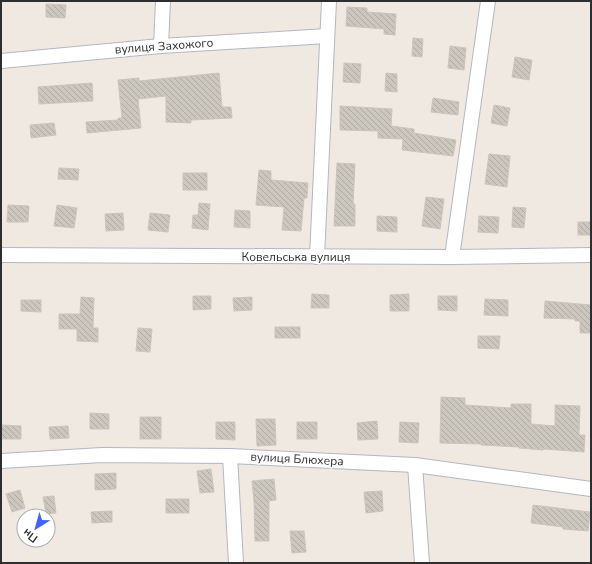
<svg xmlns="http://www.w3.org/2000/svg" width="592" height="564" viewBox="0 0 592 564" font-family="'Nunito Sans',sans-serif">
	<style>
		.building { fill: url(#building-back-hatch); stroke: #cbc5ba }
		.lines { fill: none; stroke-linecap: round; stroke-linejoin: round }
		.minor-casing { stroke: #b4b7c1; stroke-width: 16 }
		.minor { stroke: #fff; stroke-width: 14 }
		.labels { text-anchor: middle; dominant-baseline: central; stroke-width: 3; stroke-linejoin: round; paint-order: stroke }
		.street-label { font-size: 12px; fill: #2e2e2e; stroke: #fff }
	</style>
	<defs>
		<pattern id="building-back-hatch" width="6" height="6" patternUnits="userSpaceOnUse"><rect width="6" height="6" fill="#cbc7bf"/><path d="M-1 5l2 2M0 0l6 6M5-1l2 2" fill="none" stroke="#afaba4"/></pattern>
	</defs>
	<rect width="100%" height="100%" fill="#efe9e1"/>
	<g class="building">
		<path d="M46 4 66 5 65 18 46 17Z"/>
		<path d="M347 7 367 8V12L396 14 395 35 384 34V29L346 26Z"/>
		<path d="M413 38 423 39 422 57 412 56Z"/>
		<path d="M450 46 466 48 464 70 448 68Z"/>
		<path d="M515 57 532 60 529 80 512 77Z"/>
		<path d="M344 63 361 64 360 83 343 82Z"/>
		<path d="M219 73 222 107H231L232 118 191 120V123L166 122V96L138 99 141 128 87 133 86 122 118 120V118H122L118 80 139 78V81Z"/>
		<path d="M386 73 397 74V92L385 91Z"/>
		<path d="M92 83 93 101 39 104 38 87Z"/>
		<path d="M433 98 459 102 458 115 431 112Z"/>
		<path d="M494 105 510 108 507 126 491 123Z"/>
		<path d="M340 106 392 109 391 126 414 129V133L456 140 453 156 402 150 403 139 378 138V131L340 130Z"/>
		<path d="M54 123 56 135 31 138 30 125Z"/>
		<path d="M489 154 510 156 507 187 485 184Z"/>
		<path d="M337 163 355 164 353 204H355V226H334Z"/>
		<path d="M59 168 79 169 78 180 58 179Z"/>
		<path d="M259 170 271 171V180L308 183 307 198H304L301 231 282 230 284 207 256 205Z"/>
		<rect x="183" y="173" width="24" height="17"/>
		<path d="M426 197 444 199 440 229 422 226Z"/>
		<path d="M199 203 210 204 208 230 192 228 193 215H198Z"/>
		<path d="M8 205 29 206 28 222H7Z"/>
		<path d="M57 205 77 208 74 228 54 226Z"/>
		<path d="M513 207 526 208 524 228 512 227Z"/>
		<path d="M235 210 250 211V228L234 227Z"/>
		<path d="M123 213 124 230 106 231 105 214Z"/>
		<path d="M150 213 170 215 168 232 148 230Z"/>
		<path d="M377 216 397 217V232L377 231Z"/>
		<path d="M479 216 499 217 498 233 478 232Z"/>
		<rect x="578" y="222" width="13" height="13"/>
		<path d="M312 294 329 295V308H311Z"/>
		<path d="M409 294V311H390V295Z"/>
		<path d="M193 296H211V309L193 310Z"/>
		<path d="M438 296H457V311L438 310Z"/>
		<path d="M81 297 94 298 93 328H98V342L77 341V329H59V314H80Z"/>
		<path d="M252 297V310L234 311 233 298Z"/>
		<path d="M485 299 508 300V316L484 315Z"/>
		<path d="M21 300H41V312L21 311Z"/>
		<path d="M545 301 591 305V333H580V321H575V319L544 318Z"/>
		<rect x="275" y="327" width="25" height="11"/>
		<path d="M138 328 152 329 150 352 136 351Z"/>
		<path d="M478 336H500L499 349 478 348Z"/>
		<path d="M441 397 465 398V405L511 408V404H531V424L555 426V405L580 406 579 435H585L584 452 544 449 543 450 519 448V447L481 445V444L440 443Z"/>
		<path d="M90 413 109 414V429H90Z"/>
		<rect x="140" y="417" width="21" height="22"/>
		<path d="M256 419H275L276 445 257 446Z"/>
		<path d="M377 421 378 439 358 440 357 423Z"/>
		<path d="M216 422H235V440L216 439Z"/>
		<rect x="297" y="422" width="20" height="17"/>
		<path d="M400 422 419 423 418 443 399 442Z"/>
		<path d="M1 425 21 426V439H1Z"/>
		<path d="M68 426 69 438 50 439 49 427Z"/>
		<path d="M211 469 214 492 200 493 197 471Z"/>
		<path d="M116 473V489L95 490V474Z"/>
		<path d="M274 479 276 500 269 501V541H255L254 502 252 481Z"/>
		<path d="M20 490 25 508 12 512 6 494Z"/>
		<path d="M382 491 383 511 366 513 364 492Z"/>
		<path d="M54 496 56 513 46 514 43 497Z"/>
		<rect x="166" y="499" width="23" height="14"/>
		<path d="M533 505 590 512 588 531 563 529V527L531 523Z"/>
		<path d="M112 511V522L92 523 91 512Z"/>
		<path d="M290 531H304L306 552 292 553Z"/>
	</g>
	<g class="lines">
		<defs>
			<g id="minor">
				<path d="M161 46 163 1"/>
				<path d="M1 61 161 46 327 36"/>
				<path d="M1 255 452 257 591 255"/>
				<path d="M317 257 329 1"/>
				<path d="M452 257 488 1"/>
				<path d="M230 456 236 563"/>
				<path d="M1 461 102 455 230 456 415 465 591 489"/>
				<path d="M415 465 422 563"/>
			</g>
		</defs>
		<use href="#minor" class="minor-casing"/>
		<use href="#minor" class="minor"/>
	</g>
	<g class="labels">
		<g class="street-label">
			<text transform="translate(164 46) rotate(-4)">вулиця Захожого</text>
			<text x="296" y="257">Ковельська вулиця</text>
			<text transform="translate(297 459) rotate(3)">вулиця Блюхера</text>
		</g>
	</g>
	<rect width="592" height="564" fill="none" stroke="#2e2e2e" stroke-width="4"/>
	<g transform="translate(36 528) rotate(217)"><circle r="19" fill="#ffffff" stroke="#ababab"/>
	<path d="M0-3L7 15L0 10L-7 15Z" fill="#4264fb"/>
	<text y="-6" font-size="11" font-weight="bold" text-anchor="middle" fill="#2e2e2e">Пн</text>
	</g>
</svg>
